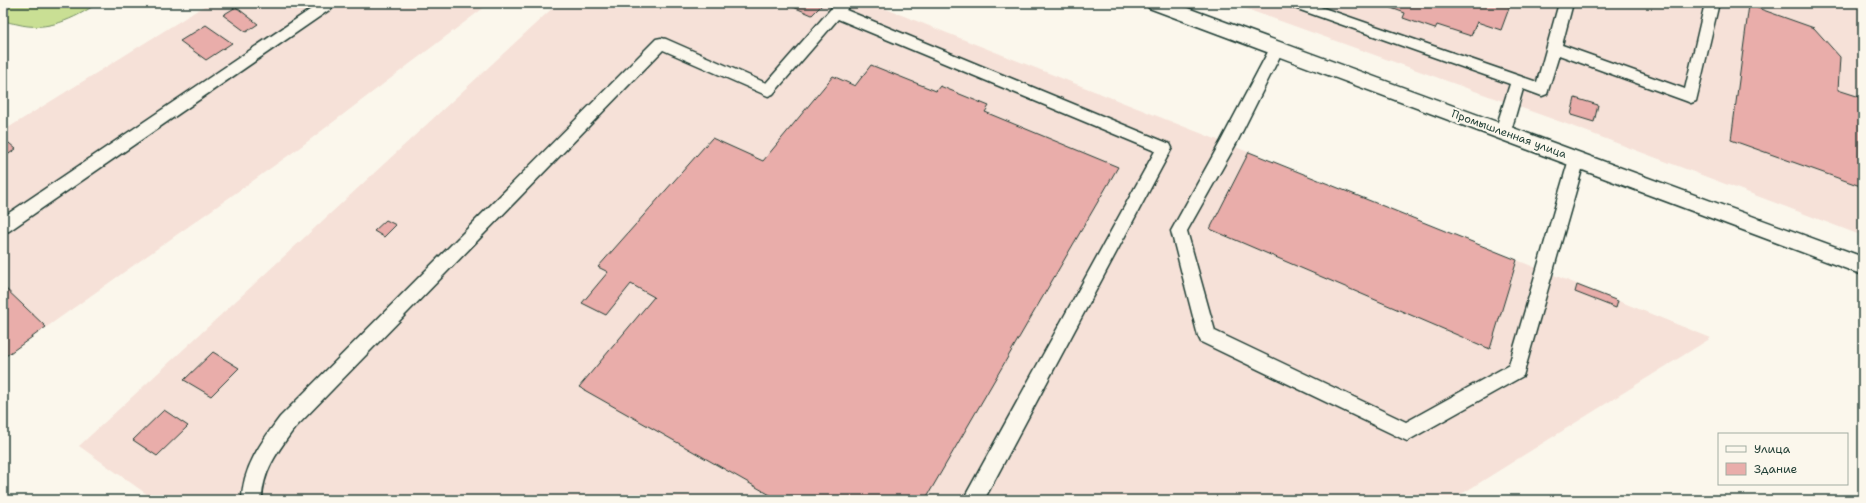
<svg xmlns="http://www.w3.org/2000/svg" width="1866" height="503" viewBox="0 0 1866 503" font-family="'Shantell Sans',sans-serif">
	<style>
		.built { fill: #f6e1d8 }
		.green { fill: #c9df94; stroke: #748e64 }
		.building { fill: #e9adaa; stroke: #1f3d34 }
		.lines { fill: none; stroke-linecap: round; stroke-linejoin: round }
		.lane-casing { stroke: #1f3d34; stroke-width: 3 }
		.street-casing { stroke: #1f3d34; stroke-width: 3 }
		.lane { fill: #fbf7ec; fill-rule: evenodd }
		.street { fill: #fbf7ec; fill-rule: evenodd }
		.labels { text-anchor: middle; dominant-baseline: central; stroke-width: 4; stroke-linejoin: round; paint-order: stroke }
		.street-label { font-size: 11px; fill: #1f3d34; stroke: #fbf7ec }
	</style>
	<rect width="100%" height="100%" fill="#fbf7ec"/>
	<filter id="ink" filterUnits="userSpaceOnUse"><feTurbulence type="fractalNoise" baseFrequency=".025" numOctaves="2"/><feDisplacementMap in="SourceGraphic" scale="8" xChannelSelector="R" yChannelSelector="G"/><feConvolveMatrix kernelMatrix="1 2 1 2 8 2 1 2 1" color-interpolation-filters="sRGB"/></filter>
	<g filter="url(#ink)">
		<g class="built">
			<path d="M209 3H490L299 148 3 358V131Z"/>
			<path d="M558 3H871L1228 144 1711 338 1452 500H155L79 446Z"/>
			<path d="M1230 3H1854L1863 10V236L1561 122Z"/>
		</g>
		<path class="green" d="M3 3H98C74 19 47 32 17 24 13 23 6 23 4 18 2 14 3 7 3 3Z"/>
		<g class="building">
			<path d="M784 3H824L812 15Z"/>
			<path d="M1377 3H1511L1501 30 1477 22 1471 36 1437 25 1435 29 1403 18 1405 13Z"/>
			<path d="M1749 5 1814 28 1840 57 1838 90 1863 98V187L1731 140Z"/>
			<path d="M236 7 258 24 246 32 223 15Z"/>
			<path d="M206 25 232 43 206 60 180 41Z"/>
			<path d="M871 65 936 91 940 86 989 106 985 112 1118 167 925 500H779L579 387 654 297 631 284 606 315 582 303 608 272 598 267 712 138 763 161 833 76 855 86Z"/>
			<path d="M1575 98 1598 105 1594 122 1571 115Z"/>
			<path d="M3 138 16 149 3 158Z"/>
			<path d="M1249 152 1517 260 1490 349 1210 229Z"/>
			<path d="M386 220 396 225 384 237 374 231Z"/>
			<path d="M1577 285 1618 301 1616 308 1575 292Z"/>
			<path d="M3 286 46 327 3 358Z"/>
			<path d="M213 352 239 368 211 396 184 380Z"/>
			<path d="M164 410 188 426 157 456 133 440Z"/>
		</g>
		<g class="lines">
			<defs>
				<g id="lane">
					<path d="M320 3H337L335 6 9 231 3 233V217Z"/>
					<path d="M836 3H851L846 10 1170 144 1172 148 984 500H963L1155 151 838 19 773 94 768 96 663 50 294 429C278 451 262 472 262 500H242C242 468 262 441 280 417L656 39 661 38 666 39 766 83Z"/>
					<path d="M1287 3H1309L1537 82 1559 3H1573L1562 45 1685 89 1705 3H1719L1696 101 1691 103 1686 101 1559 55 1547 94 1542 96 1523 89 1511 131 1509 135 1503 137 1497 135 1495 131 1510 84 1289 6Z"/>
					<path d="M1277 43 1282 44 1284 48 1236 144 1187 231 1215 331 1406 422 1509 365 1569 159 1571 155 1577 153 1583 155 1585 159 1523 376 1407 441 1201 342 1198 336 1171 231 1221 141 1270 48 1272 44Z"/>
				</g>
				<path id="street" d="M1146 3H1174L1863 257V275L1149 8Z"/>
			</defs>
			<use href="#lane" class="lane-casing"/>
			<use href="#street" class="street-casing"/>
			<use href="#lane" class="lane"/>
			<use href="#street" class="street"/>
		</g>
	</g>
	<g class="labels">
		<g class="street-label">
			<text transform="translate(1509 134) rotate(20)">Промышленная улица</text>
		</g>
	</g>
	<rect width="1866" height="503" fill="none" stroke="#fbf7ec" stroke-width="16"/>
	<rect x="8" y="8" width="1850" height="487" fill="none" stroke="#1f3d34" stroke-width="1.5" filter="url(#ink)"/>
	<rect x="1718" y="433" width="130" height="52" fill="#fbf7ec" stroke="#a3ada2"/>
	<rect x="1726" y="446" width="20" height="6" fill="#fbf7ec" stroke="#a3ada2"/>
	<text x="1754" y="453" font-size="12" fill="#1f3d34">Улица</text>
	<rect x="1726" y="463" width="20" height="12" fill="#e9adaa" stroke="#a3ada2"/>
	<text x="1754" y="473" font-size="12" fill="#1f3d34">Здание</text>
</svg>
